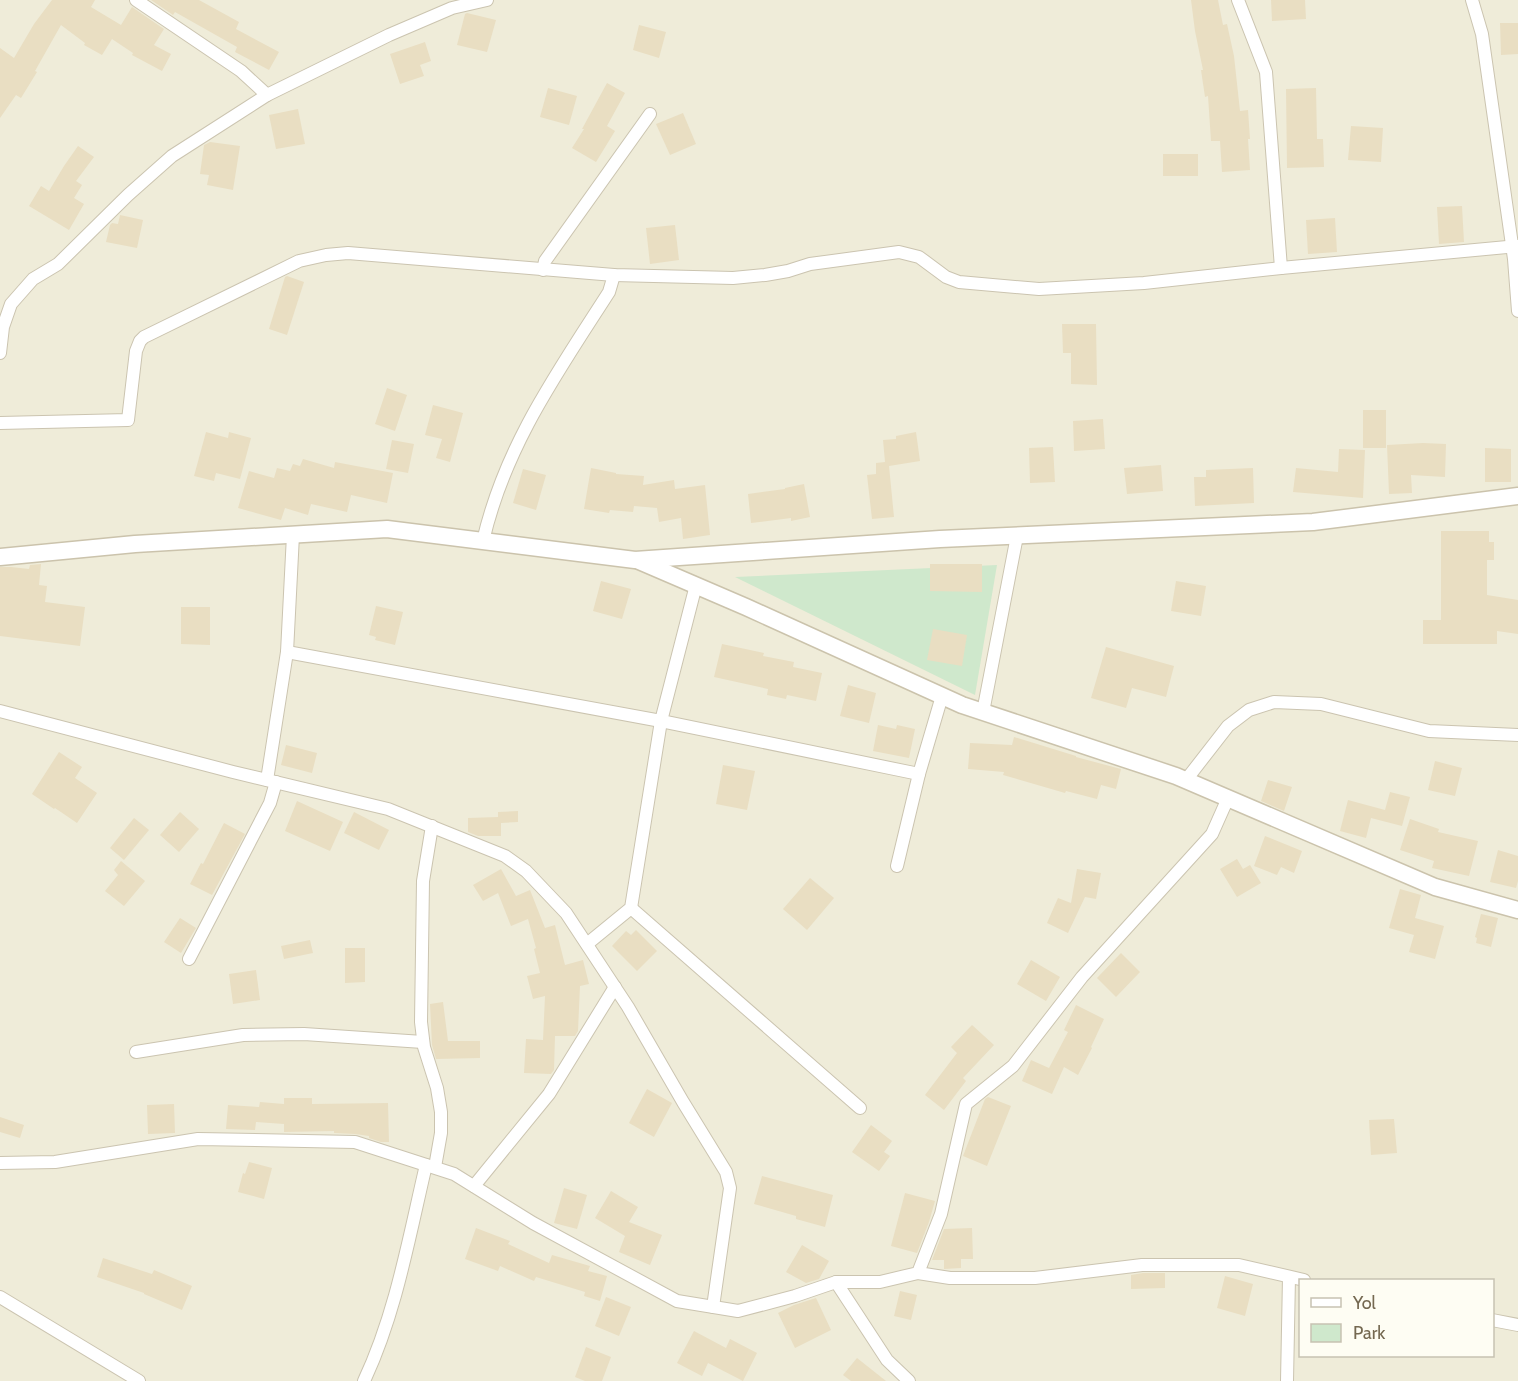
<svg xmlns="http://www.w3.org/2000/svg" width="1518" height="1381" viewBox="0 0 1518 1381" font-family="Cabin,sans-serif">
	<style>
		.residential { fill: #efecd9; fill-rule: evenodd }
		.green { fill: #cfe8cc }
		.building { fill: #e9dec2 }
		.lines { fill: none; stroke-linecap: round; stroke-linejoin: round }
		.street-casing { stroke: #cbc4b0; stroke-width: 14 }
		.secondary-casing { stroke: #cbc3ac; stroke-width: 19 }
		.street { stroke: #fff; stroke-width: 12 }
		.secondary { stroke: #fff; stroke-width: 16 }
	</style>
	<rect width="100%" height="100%" fill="#fbfaed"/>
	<path class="residential" d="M0 0H1518V1381H0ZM1300 1280H1492V1356H1300Z"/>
	<path class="green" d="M997 565 975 695 735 577Z"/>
	<g class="building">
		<path d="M52 0H95L91 7 121 25 132 7 164 29 154 45 171 54 162 71 132 55 133 53 112 39 102 55 84 45 85 43 61 25 35 71 37 72 21 98 16 95 0 118V48L14 58 34 24Z"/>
		<path d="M151 0H199L239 22 236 29 279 52 269 70 235 52 237 47 175 12 173 15Z"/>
		<path d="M1191 0H1218L1223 25 1227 24 1234 56 1240 111 1248 110 1250 139H1248L1250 170 1222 172 1220 141H1211L1208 96 1205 97 1201 70H1203L1195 31Z"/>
		<path d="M1271 0H1305L1306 19 1272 21Z"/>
		<path d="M467 13 496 20 487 52 457 45 465 14Z"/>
		<path d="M1500 23H1518V54L1501 55Z"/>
		<path d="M639 25 666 32 659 58 633 50Z"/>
		<path d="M425 42 431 61 420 65 424 76 400 84 390 54Z"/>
		<path d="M607 83 625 93 607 126 615 131 596 162 572 148 584 129H582Z"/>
		<path d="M548 88 577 96 569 125 540 117Z"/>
		<path d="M1316 88 1317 139H1323L1324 167 1287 168 1286 89Z"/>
		<path d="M298 109 305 144 276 149 269 115Z"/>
		<path d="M683 113 696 144 670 155 656 124Z"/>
		<path d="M1351 126 1383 128 1381 162 1348 160Z"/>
		<path d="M210 142 240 146 233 190 207 185 209 175 200 174 204 145Z"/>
		<path d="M78 146 94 157 76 181 82 185 74 198 84 204 69 230 29 206 41 186 49 191 64 166Z"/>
		<rect x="1163" y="154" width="35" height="22"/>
		<path d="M1462 206 1464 242 1439 244 1437 207Z"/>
		<path d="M120 215 143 220 137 248 106 242 110 225 112 223 118 224Z"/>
		<path d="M1335 218 1337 252 1308 254 1306 220Z"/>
		<path d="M675 225 679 260 650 264 646 228Z"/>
		<path d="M287 276 304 282 287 335 269 329 285 277Z"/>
		<path d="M1062 324H1096L1097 385 1071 384V353H1063Z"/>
		<path d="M387 388 407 395 395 431 375 424Z"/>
		<path d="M433 405 463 413 450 462 436 458 442 439 425 435Z"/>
		<rect x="1363" y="410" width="23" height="38"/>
		<path d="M1103 419 1105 449 1074 451 1073 421Z"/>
		<path d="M206 432 228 438 229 432 251 438 240 479 216 473 214 481 194 476Z"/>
		<path d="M916 432 920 461 889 466 894 517 872 519 867 475 876 474V463L885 462 883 440 896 439V436Z"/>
		<path d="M392 440 414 444 408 473 386 469Z"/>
		<path d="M1423 443 1446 444 1445 477 1411 475 1412 493 1389 494 1387 445Z"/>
		<path d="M1053 447 1055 482 1030 483 1029 448Z"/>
		<path d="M1485 448 1511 449V482H1485Z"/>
		<path d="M1339 449 1365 450 1363 498 1293 492 1296 468 1338 472Z"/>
		<path d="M303 459 334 468 335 462 393 473 387 503 351 495 347 512 311 504 308 515 285 508 281 520 238 508 249 471 274 478 277 468 290 471 293 464 300 466Z"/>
		<path d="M1161 465 1163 491 1127 494 1124 468Z"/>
		<path d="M591 468 616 473V474L644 476 643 485 674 480 675 489 705 485 710 535 683 539 681 518 659 522 657 508 634 506 633 512 610 510 609 513 584 509Z"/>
		<path d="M1253 468 1254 503 1195 506 1194 477H1206V470Z"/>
		<path d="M523 469 546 475 536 510 513 503Z"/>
		<path d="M804 484 810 517 791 521V518L751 523 748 494 785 489V488Z"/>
		<path d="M1441 531H1489V542H1494V560H1487V595L1518 600V634L1497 631V644H1423V620H1441Z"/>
		<path d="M41 564 39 585 47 586 45 602 85 607 80 646 0 636V567H11L29 569 30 565Z"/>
		<path d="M930 564H982V592L930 591Z"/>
		<path d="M601 581 631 589 622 619 593 611Z"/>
		<path d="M1176 581 1206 586 1201 616 1171 611Z"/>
		<path d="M376 606 403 612 395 645 375 640 376 637 369 635Z"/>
		<path d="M181 607H210V645L181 644Z"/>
		<path d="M933 629 967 635 962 666 927 660Z"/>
		<path d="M722 644 764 653 763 656 794 662 793 667 822 673 816 701 787 695 786 699 767 695 768 689 714 677Z"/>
		<path d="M1106 647 1174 666 1166 697 1132 688 1126 708 1091 698Z"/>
		<path d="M848 685 876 693 869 723 840 716Z"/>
		<path d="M878 725 896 729 897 725 915 729 909 758 873 751Z"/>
		<path d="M1014 737 1076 756V757L1121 769 1116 789 1101 785 1097 799 1066 791 1065 793 1003 775 1004 772 968 769 970 743 1012 745Z"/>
		<path d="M286 745 317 753 312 773 281 765Z"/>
		<path d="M59 752 82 767 75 778 97 793 77 823 55 808 54 809 32 794Z"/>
		<path d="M1435 761 1462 768 1455 796 1428 790Z"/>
		<path d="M723 765 755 771 747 810 716 804Z"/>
		<path d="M1268 780 1292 787 1284 811 1261 801Z"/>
		<path d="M1390 792 1410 797 1402 826 1371 818 1366 838 1340 831 1348 800 1385 810Z"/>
		<path d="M297 801 343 822 330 851 285 831Z"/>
		<path d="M518 811V822L501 823V836H478L468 832V818L498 817V812Z"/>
		<path d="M180 812 199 829 179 852 160 835Z"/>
		<path d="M354 812 389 830 379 850 344 833Z"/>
		<path d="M134 818 149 830 124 860 110 848Z"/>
		<path d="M1410 819 1439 829 1438 832 1478 841 1469 876 1432 868 1434 861 1400 850Z"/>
		<path d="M224 823 245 834 212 895 190 884 201 863 203 864Z"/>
		<path d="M1265 836 1302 851 1294 873 1281 867 1277 875 1254 866Z"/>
		<path d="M1498 850 1518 856V881L1516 888 1490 882Z"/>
		<path d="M1237 859 1243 869 1250 865 1261 883 1237 897 1220 869Z"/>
		<path d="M121 861 145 881 124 906 105 891 118 875 114 870Z"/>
		<path d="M501 869 516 896 530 890 545 928 555 925 565 965 583 960 589 984 580 986 578 1031 575 1036H555L554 1070 551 1074 524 1073 526 1039 543 1040 545 996 533 999 527 976 540 973 534 949 536 948 528 919 511 926 498 893 483 901 473 885Z"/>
		<path d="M1077 869 1101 873 1096 899 1085 897 1068 933 1047 923 1058 898 1071 903Z"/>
		<path d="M810 878 834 898 807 930 783 909Z"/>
		<path d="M1400 889 1421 895 1415 918 1444 926 1435 959 1409 952 1414 935 1389 928Z"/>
		<path d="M1481 914 1498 918 1491 947 1476 943 1477 938 1475 937Z"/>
		<path d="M180 918 196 928 181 953 164 942Z"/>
		<path d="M636 930 657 951 637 971 612 946 626 931 631 935Z"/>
		<path d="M310 940 313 953 284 959 281 946Z"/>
		<path d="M345 948H365V982L345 983Z"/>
		<path d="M1121 953 1140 972 1116 997 1097 978Z"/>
		<path d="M1031 960 1060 977 1046 1001 1017 984Z"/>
		<path d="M256 970 260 1000 233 1004 229 974Z"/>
		<path d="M443 1002 448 1041H480V1058L436 1059 432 1045 430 1004Z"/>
		<path d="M1076 1005 1104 1019 1091 1047 1092 1048 1078 1075 1064 1067 1052 1094 1022 1081 1031 1060 1049 1068 1068 1032 1064 1030Z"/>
		<path d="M972 1025 994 1045 963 1078 966 1081 944 1110 925 1095 957 1053 951 1047Z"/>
		<path d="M647 1089 672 1103 654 1137 629 1123Z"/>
		<path d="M988 1097 1011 1106 987 1166 963 1156 985 1099Z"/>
		<path d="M284 1098H312V1104L388 1103 389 1142H381L369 1138V1136L355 1134 334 1133V1131L284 1132V1124L256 1122 255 1130 226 1129 228 1105 259 1107 260 1102 284 1104Z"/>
		<path d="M174 1104 175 1133 148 1134 147 1105Z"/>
		<path d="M0 1117 24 1125 20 1138 0 1132Z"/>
		<path d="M1394 1119 1397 1153 1371 1155 1369 1120Z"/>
		<path d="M871 1125 892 1141 884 1152 890 1156 879 1171 852 1152Z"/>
		<path d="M249 1162 272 1168 264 1199 238 1192 243 1173 245 1174Z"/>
		<path d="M762 1176 833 1195 825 1227 796 1219V1216L754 1204Z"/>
		<path d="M564 1188 587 1195 577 1229 554 1223Z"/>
		<path d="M611 1191 638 1207 629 1222 662 1235 650 1265 619 1252 625 1236 595 1218Z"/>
		<path d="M905 1193 935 1201 929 1222 917 1253 891 1246Z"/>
		<path d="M476 1228 510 1241 508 1244 549 1263 552 1255 590 1266 588 1271 607 1276 600 1301 584 1296 585 1292 536 1277 534 1281 500 1266 498 1271 465 1259Z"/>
		<path d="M972 1228 973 1259H961V1268L944 1269V1260H932L944 1229Z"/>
		<path d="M802 1245 829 1261 819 1279 806 1283 786 1272Z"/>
		<path d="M103 1258 152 1274 154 1270 192 1286 182 1310 144 1294V1293L97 1277Z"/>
		<path d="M1143 1273H1165V1288L1131 1289V1275Z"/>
		<path d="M1225 1276 1253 1284 1245 1316 1217 1308Z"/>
		<path d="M900 1291 917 1295 911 1320 894 1316Z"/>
		<path d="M606 1297 631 1307 619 1336 595 1326Z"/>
		<path d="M816 1298 831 1330 795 1348 778 1313 794 1305Z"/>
		<path d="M694 1331 726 1348 730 1339 757 1353 743 1381 708 1363 702 1376 677 1363Z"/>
		<path d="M586 1347 611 1357 602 1381H585L575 1377Z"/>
		<path d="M857 1358 886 1381H851L843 1375Z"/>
	</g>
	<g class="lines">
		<defs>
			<g id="street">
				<path d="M136 0 241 71 267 95"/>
				<path d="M1238 0 1266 72 1281 268"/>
				<path d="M1472 0 1482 34 1514 259 1518 311"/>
				<path d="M543 270 545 261 650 114"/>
				<path d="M0 353 3 327 11 304 33 279 58 264 128 195 172 156 267 95 389 35 452 8 487 0"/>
				<path d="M0 423 128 420 136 351 140 341 144 337 299 261 326 255 348 253 614 275 733 278 765 275 788 271 810 264 899 252 919 257 946 277 959 282 1039 289 1144 283 1281 268 1518 246"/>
				<path d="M483 541C505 446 557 373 609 292L614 275"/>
				<path d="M287 652 661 721 919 774"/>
				<path d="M0 711 233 772 388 809 505 856 526 871 566 913 628 1007 683 1102 726 1172 730 1188 713 1307"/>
				<path d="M983 712 1017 536"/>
				<path d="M267 780 287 652 293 535"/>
				<path d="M1186 780 1228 726 1249 710 1274 702 1321 704 1429 731 1518 735"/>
				<path d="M432 826 423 881 421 1022 424 1047 437 1088 441 1112V1133L435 1167"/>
				<path d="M897 866 919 774 942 696"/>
				<path d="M631 908 860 1108"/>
				<path d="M587 944 631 908 661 721 696 585"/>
				<path d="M189 959 270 803 276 782"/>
				<path d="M136 1052 243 1035 304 1034 423 1042"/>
				<path d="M0 1163 55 1162 198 1139 355 1142 454 1174 533 1223 677 1301 738 1311 795 1296 836 1282H880L918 1273 941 1214 966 1104 1013 1066 1082 977 1212 834 1228 798"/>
				<path d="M474 1186 549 1094 615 987"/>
				<path d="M918 1273 950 1278H1035L1142 1265H1239L1304 1280"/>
				<path d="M836 1282 887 1360 909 1381"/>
				<path d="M0 1297 139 1381"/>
				<path d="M1492 1320 1518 1325"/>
				<path d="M364 1381C396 1313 409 1237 426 1165"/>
				<path d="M1287 1381 1289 1277"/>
			</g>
			<g id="secondary">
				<path d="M0 557 135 544 387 529 635 560 940 539 1313 522 1518 496"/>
				<path d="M639 561 746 607 962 705 1176 776 1435 887 1518 910"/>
			</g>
		</defs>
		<use href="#street" class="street-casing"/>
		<use href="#secondary" class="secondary-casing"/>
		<use href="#street" class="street"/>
		<use href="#secondary" class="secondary"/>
	</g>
	<rect x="1299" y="1279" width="195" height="78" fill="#fefdf3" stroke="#c7c2b2" stroke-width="1.5"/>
	<rect x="1311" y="1298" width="30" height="9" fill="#ffffff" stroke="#c7c2b2" stroke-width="1.5"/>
	<text x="1353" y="1309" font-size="18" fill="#756951">Yol</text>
	<rect x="1311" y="1324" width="30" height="18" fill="#cfe8cc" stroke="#c7c2b2" stroke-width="1.5"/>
	<text x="1353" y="1339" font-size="18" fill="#756951">Park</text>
</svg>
